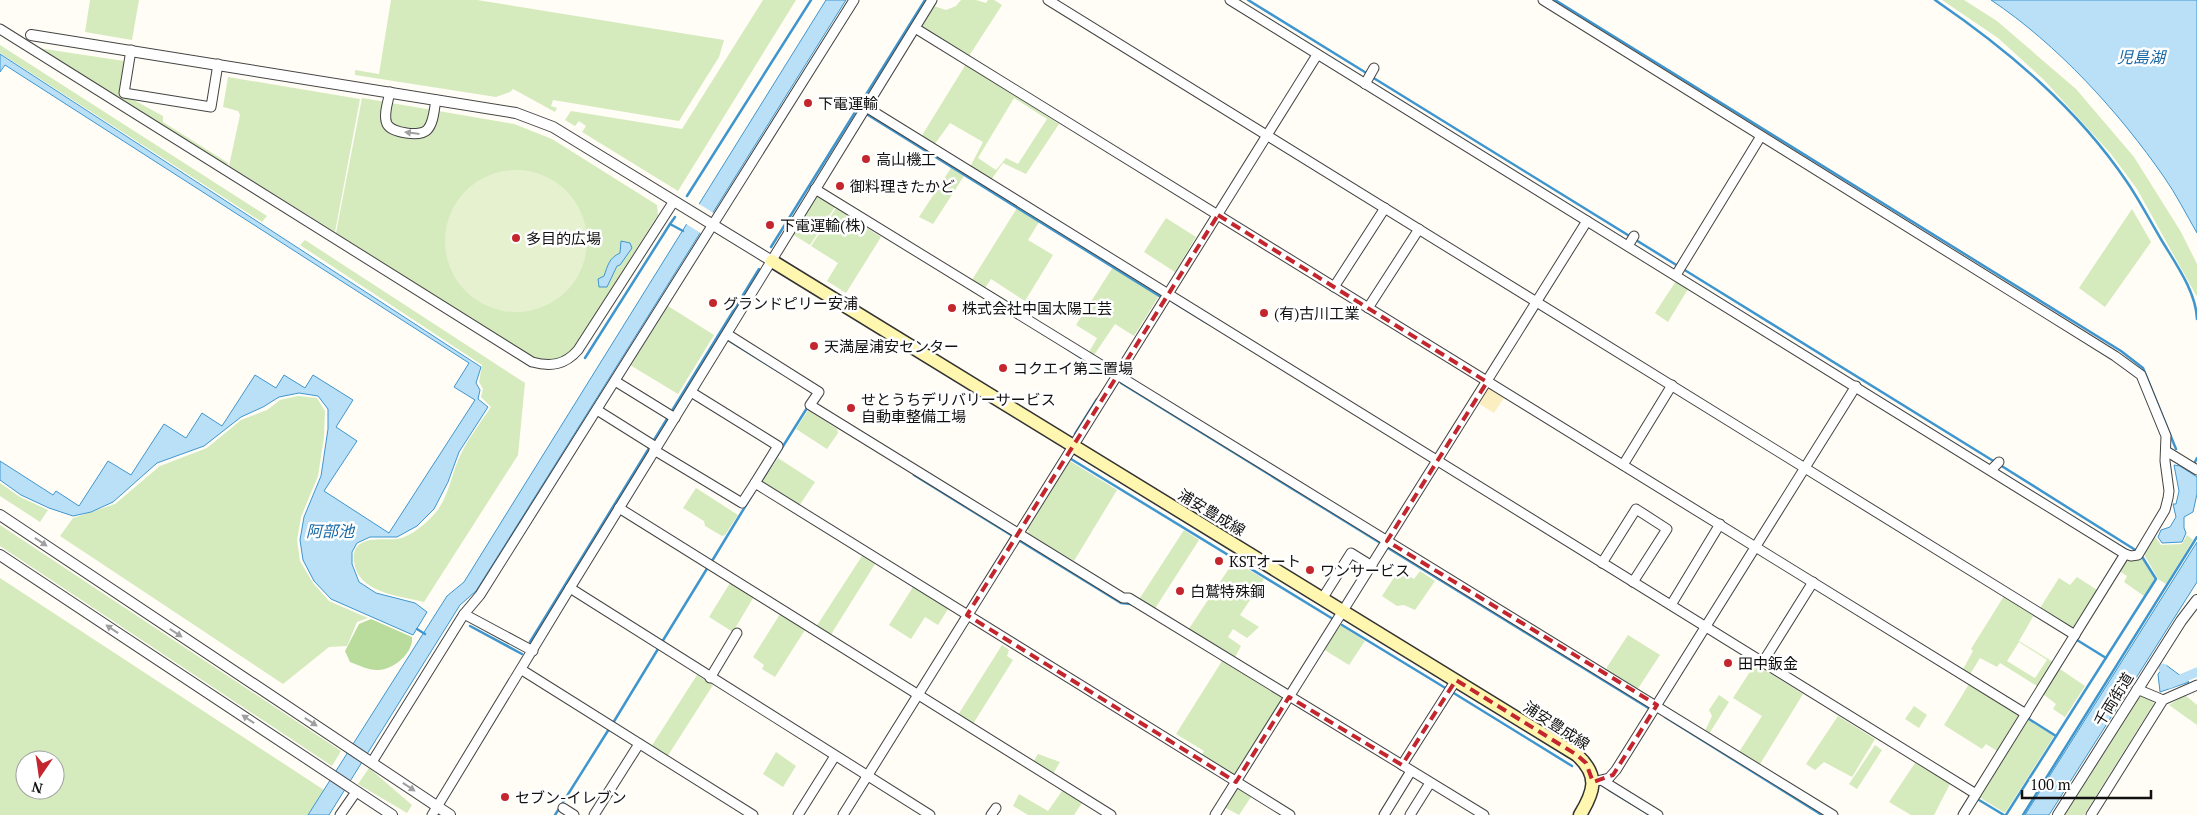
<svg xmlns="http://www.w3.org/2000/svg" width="2197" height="815" viewBox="0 0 2197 815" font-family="'PT Serif','Noto Sans JP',serif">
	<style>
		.green { fill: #d5ebbd; fill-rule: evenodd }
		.forest { fill: #b9dc9c }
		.sand { fill: #fbeec1 }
		.pitch { fill: #e6f2cf }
		.water { fill: #b9e0f7; stroke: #3f96cf }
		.pier { fill: #fffdf5 }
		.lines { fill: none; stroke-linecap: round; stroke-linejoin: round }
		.stream { stroke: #3f96cf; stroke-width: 2.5 }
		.canal { stroke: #b9e0f7; stroke-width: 9 }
		.minor-casing { stroke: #444; stroke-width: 11 }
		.tertiary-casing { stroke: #444; stroke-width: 12 }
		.secondary-casing { stroke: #333; stroke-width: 15 }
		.minor { stroke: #fff; stroke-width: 9 }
		.tertiary { stroke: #fff; stroke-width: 10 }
		.secondary { stroke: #fff6b0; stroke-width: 12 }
		.oneway { fill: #a0a0a0 }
		.marked { fill: none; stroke: #c4262e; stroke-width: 4; stroke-dasharray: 10 6; stroke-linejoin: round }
		.poi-dot { fill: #c4262e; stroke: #fff; stroke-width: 2 }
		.labels { text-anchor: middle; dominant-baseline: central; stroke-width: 5; stroke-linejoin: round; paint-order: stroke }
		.poi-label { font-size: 15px; fill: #111; stroke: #fff; text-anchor: start }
		.street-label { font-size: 15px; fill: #111; stroke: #fff }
		.water-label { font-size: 16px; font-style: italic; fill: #1768a6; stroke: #fff }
	</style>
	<rect width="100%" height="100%" fill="#fffdf5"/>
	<g class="green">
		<path d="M90 0H139L132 40 85 32Z"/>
		<path d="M391 0H477L724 40 719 57 679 121 553 100 551 106 557 108 555 112 513 89 510 92 496 97 355 75V70L379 74Z"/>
		<path d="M763 0H796L678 191 582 132 586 126 579 121 575 126 565 120 571 111 682 129Z"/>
		<path d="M961 0H976L986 3 988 0H994L1002 5 969 56 922 27 934 6 946 10 956 6Z"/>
		<path d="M1942 0H1964L1997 21 2076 89 2134 157 2181 232 2197 264V297L2137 189 2111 154 2044 80 1998 38Z"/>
		<path d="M0 45 267 216 262 222 0 53Z"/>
		<path d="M38 48 124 61 119 92 163 116V122L228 163 227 166Z"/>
		<path d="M966 64 1059 124 1026 174 1003 163 991 180 970 167 983 142 950 123 934 145 921 137ZM1014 98 1047 119 1018 164 1006 158 996 170 978 158Z"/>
		<path d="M228 77 360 99 335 232 229 166 240 115 238 111 223 107Z"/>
		<path d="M362 98 514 124 552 139 657 205 658 215 571 352C557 362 548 363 532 357L336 233Z"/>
		<path d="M951 168 964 176 933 224 919 217Z"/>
		<path d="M817 195 835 207 810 245 792 234Z"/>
		<path d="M836 208 881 237 846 293 827 281 838 263 811 246Z"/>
		<path d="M1017 208 1039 222 1028 240 1053 255 1025 301 991 279 985 288 972 280Z"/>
		<path d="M2132 209 2151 242 2105 307 2079 288Z"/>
		<path d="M1166 218 1196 237 1175 272 1144 252Z"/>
		<path d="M305 240 525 383 518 455 424 602C400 596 357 593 354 561 353 555 354 548 360 544 369 537 386 540 397 539 411 537 428 522 437 511 450 494 452 470 462 452 470 436 481 422 491 407L481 397 483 389 479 382 482 365 300 245Z"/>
		<path d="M1113 267 1159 296 1134 336 1115 324 1094 355 1089 352 1097 338 1076 325Z"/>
		<path d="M1676 281 1688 289 1668 322 1655 313Z"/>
		<path d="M668 306 714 335 678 394 630 365Z"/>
		<path d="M298 396 317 398 325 411 324 437 318 476 301 517 297 540 300 561 313 583 329 601 368 618 357 622 347 646 329 647 283 684 60 536 73 518 115 504 160 466 207 448 241 420 267 410 280 400Z"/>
		<path d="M808 410 837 429 838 433 827 449 796 429Z"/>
		<path d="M778 458 815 482 799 506 761 483Z"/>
		<path d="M1070 461 1117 490 1074 561 1029 534 1027 527Z"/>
		<path d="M0 483 20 497 48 510 40 522 0 496Z"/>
		<path d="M696 488 738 515 725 535 722 536 705 526 704 521 683 508Z"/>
		<path d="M0 525 341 751 332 766 0 546Z"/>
		<path d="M1184 530 1199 540 1154 610 1138 601Z"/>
		<path d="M2154 535 2161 545 2182 544 2187 535 2193 540 2166 584 2158 579 2144 554Z"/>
		<path d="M862 556 875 564 830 636 816 627Z"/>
		<path d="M2141 557 2155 579 2144 596 2124 582 2127 576 2119 571 2126 560Z"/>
		<path d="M1234 561 1264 579 1240 615 1259 627 1247 638 1233 629 1228 637 1241 646 1234 659 1188 630Z"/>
		<path d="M1399 570 1414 579 1420 571 1435 581 1415 610 1404 605 1397 606 1382 596Z"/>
		<path d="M2077 577 2097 590 2073 629 2040 608 2059 578 2070 585Z"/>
		<path d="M0 578 324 790 308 815H0ZM25 760H55V790H25Z"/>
		<path d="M730 583 753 598 733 632 709 617Z"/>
		<path d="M913 587 948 609 938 625 925 617 911 639 889 625Z"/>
		<path d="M2004 596 2034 615 2019 641 2053 662 2037 686 2000 663 1997 667 1980 658 1969 676 1962 671 1973 651 1971 649ZM2019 642 2047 660 2035 678 2007 661Z"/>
		<path d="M780 614 805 630 775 677 762 669 764 665 753 657Z"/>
		<path d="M1340 625 1365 641 1349 665 1323 649Z"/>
		<path d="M1628 635 1660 655 1637 690 1607 671V667Z"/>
		<path d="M1002 645 1009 650 1007 656 1013 660 973 724 958 715Z"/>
		<path d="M1222 661 1282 698 1234 776 1201 756 1204 751 1176 734Z"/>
		<path d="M1755 664 1803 694 1760 764 1739 752 1762 716 1733 698Z"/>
		<path d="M2060 669 2085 686 2065 717 2053 709 2056 704 2043 694Z"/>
		<path d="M697 675 713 685 667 757 651 747Z"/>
		<path d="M1969 684 2019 716 1997 751 1986 744 1982 749 1944 725Z"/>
		<path d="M1719 695 1729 702 1709 734 1705 731 1712 716 1709 710Z"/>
		<path d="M2185 695 2197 705V725L2169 705Z"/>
		<path d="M2140 696 2154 701 2153 705 2084 815H2065Z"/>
		<path d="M1914 706 1927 715 1919 728 1905 719Z"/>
		<path d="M1838 716 1875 739 1852 777 1824 762 1815 770 1806 764Z"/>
		<path d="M2027 719 2054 736 2005 813 1979 797Z"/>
		<path d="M1875 745 1882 750 1857 789 1849 784Z"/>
		<path d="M776 752 796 766 783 787 763 774Z"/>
		<path d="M1038 754 1060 762 1053 774 1033 762Z"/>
		<path d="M1915 763 1950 784 1934 815H1911L1889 802Z"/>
		<path d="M369 768 412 805 407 813 358 784Z"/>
		<path d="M1236 788 1251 797 1239 815 1224 807Z"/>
		<path d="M1062 791 1082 803 1074 815H1028L1013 806 1019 794 1048 811Z"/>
	</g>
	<path class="forest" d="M371 619 412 637C414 653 392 671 377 670 368 670 358 665 350 662L345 651 359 624Z"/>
	<path class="sand" d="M1488 387 1504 398 1494 413 1478 403Z"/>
	<circle class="pitch" cx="516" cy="241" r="71"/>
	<g class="water">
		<path d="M826 0H846L476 591 460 605 329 815H308L447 596 464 582Z"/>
		<path d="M1991 0H2197V233C2186 214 2176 194 2164 177 2119 112 2057 44 1991 0Z"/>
		<path d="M0 54 481 367 476 383 480 390 478 399 488 407 459 452 448 482 434 509 417 526 397 537H370L357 543 352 552V564L359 582 376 593 415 603 427 612 413 635 331 599 314 581 303 560 300 540 304 517 321 476 328 429V409L318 396 299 393 279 397 263 407 241 417 204 446 157 463 113 502 91 512 73 516 49 508 21 495 0 480V461L53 495 56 491 79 506 108 461 131 475 164 424 186 438 202 413 222 426 255 375 276 388 284 375 305 388 313 375 353 400 336 427 357 441 324 491 389 533 475 400 454 387 469 363 5 65 0 72Z"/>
		<path d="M621 241 630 243 632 248 620 265 617 266 607 287H599L598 279 604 276C608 265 609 258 620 253Z"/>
		<path d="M2174 465 2180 466 2197 477V494L2193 512 2184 517V528L2186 533 2182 542 2162 543 2158 537 2161 530 2170 527 2176 517 2173 504H2176L2179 491Z"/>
		<path d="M2197 542V582L2049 815H2025Z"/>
		<path d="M2166 665 2189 682 2160 692 2158 674Z"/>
	</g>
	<path class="pier" d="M696 202 715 214 702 234 683 222Z"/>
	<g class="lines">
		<g class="stream">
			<path d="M1248 0 1368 74"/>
			<path d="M1555 0 2121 351 2143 368 2176 449"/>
			<path d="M1935 0C2008 50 2077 108 2127 182 2140 201 2150 221 2162 241 2176 264 2196 292 2197 319"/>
			<path d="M1372 77 1678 266"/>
			<path d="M868 115 1161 297"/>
			<path d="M687 196 811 0"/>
			<path d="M670 224 675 217"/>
			<path d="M771 247 925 0"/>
			<path d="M1683 269 1995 462"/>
			<path d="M1173 302 1207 323"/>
			<path d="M728 340 781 373"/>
			<path d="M1066 348 1111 377 1110 379"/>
			<path d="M585 358 670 224 683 231"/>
			<path d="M1121 383 1382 544"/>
			<path d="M1075 434 1097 399"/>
			<path d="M1071 459 1333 619"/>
			<path d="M2195 462 2197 458"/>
			<path d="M2000 465 2137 551"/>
			<path d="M914 475 1011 535"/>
			<path d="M763 478 807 408"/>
			<path d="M1020 541 1121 603 1131 604"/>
			<path d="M1388 548 1650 709"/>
			<path d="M712 561 754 492"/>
			<path d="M1342 625 1447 689"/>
			<path d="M470 626 522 654"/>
			<path d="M417 629 425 634"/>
			<path d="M2077 640 2106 658"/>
			<path d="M530 642 759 269"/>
			<path d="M662 642 708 567"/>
			<path d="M1452 692 1572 766"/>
			<path d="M1665 717 1822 815"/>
			<path d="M2029 719 2056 736"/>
			<path d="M613 723 658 649"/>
			<path d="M1609 790 1650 815"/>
			<path d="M1979 800 2004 815"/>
			<path d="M555 815 609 729 610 730"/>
			<path d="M2006 815 2156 579 2141 555"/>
			<path d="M2023 815 2197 537"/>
		</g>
		<path class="canal" d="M2163 668 2169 684 2197 672"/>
		<defs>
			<g id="minor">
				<path d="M1048 0 2075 635"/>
				<path d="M1230 0 2125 554 2131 556 2138 555 2165 510 2168 498 2169 491 2165 461 2166 436 2141 375 2115 356 1543 0"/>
				<path d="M915 28 2026 714"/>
				<path d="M0 29 532 362C551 367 565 365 578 350L674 201"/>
				<path d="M131 50 124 93 211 107 218 64"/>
				<path d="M1365 84 1374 68"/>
				<path d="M390 92C388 102 383 115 387 124 392 133 420 137 427 130 434 123 434 109 436 100"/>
				<path d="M866 107 1976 794"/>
				<path d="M815 189 1833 815"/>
				<path d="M1628 246 1634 236"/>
				<path d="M1676 275 1761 136"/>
				<path d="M1334 287 1385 208"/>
				<path d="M1368 308 1419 229"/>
				<path d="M727 334 819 392 810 405C914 470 1019 533 1123 598H1129L1484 815"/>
				<path d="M615 381 675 418"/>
				<path d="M691 392 778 446 755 483"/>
				<path d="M597 410 656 447"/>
				<path d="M654 450 742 503 755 483 1290 815"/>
				<path d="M2166 451 2197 470"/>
				<path d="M1623 465 1672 385"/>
				<path d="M1991 470 1999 462"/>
				<path d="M619 508 1111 815"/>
				<path d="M1602 563 1636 509 1667 529 1633 582"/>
				<path d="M570 588 930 815"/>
				<path d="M1322 599 1351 553 1372 566"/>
				<path d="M1671 605 1720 524"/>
				<path d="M464 614 533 651"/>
				<path d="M1763 662 1813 582"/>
				<path d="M522 670 753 815"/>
				<path d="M710 678 737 633"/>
				<path d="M2137 689 2163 700"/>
				<path d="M372 762 464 614 480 595 854 0"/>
				<path d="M1402 765 1456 680"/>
				<path d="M1603 781 1658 815"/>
				<path d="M1593 782 1609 778 1616 770 1856 386"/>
				<path d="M563 808 574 815"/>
				<path d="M340 815 356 792"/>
				<path d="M432 815 570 588 932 0"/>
				<path d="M594 815 639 744"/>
				<path d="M798 815 835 756"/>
				<path d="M843 815 1317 55"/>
				<path d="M991 815 996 808"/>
				<path d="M1215 815 1587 221"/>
				<path d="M1384 815 1411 771"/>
				<path d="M1410 815 1430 783"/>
				<path d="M1963 815 2125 554"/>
				<path d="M2091 815 2163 700 2197 685"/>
			</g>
			<g id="tertiary">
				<path d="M31 35 516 113 553 127 772 261"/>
				<path d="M0 515 450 815"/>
				<path d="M0 555 392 815"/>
				<path d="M2058 815 2181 621 2197 600"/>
			</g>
			<path id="secondary" d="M772 261 1577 755C1600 776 1594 792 1580 815"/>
		</defs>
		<use href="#minor" class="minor-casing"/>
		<use href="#tertiary" class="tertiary-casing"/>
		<use href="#secondary" class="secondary-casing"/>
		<use href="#minor" class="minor"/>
		<use href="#tertiary" class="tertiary"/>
		<use href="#secondary" class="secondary"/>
	</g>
	<defs><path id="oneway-solid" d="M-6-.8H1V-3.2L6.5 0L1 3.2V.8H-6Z" transform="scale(1.25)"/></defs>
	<g class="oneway">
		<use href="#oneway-solid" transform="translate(412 133) rotate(-173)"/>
		<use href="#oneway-solid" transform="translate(41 542) rotate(34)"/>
		<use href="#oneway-solid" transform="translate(112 629) rotate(-146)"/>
		<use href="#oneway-solid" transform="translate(176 633) rotate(33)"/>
		<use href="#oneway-solid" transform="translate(248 719) rotate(-146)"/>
		<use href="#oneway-solid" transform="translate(311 722) rotate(33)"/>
		<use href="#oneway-solid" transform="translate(409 787) rotate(34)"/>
	</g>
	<path class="marked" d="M1218 215 1487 382 1387 541 1657 705 1613 775 1593 782 1586 763 1577 755 1456 680 1402 765 1289 697 1236 782 967 615Z"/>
	<g class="poi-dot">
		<circle cx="808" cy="103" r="5"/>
		<circle cx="866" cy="159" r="5"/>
		<circle cx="840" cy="186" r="5"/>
		<circle cx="770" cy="225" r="5"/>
		<circle cx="516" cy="238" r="5"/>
		<circle cx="713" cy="303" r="5"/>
		<circle cx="952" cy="308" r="5"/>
		<circle cx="1264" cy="313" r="5"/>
		<circle cx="814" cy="346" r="5"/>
		<circle cx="1003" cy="368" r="5"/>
		<circle cx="851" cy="408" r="5"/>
		<circle cx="1219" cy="561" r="5"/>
		<circle cx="1310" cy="570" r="5"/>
		<circle cx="1180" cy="591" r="5"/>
		<circle cx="1728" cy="663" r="5"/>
		<circle cx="505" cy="797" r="5"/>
	</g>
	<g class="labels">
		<g class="poi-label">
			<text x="818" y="103">下電運輸</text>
			<text x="876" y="159">高山機工</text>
			<text x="850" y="186">御料理きたかど</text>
			<text x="780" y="225">下電運輸(株)</text>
			<text x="526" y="238">多目的広場</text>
			<text x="723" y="303">グランドピリー安浦</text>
			<text x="962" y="308">株式会社中国太陽工芸</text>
			<text x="1274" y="313">(有)古川工業</text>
			<text x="824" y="346">天満屋浦安センター</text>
			<text x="1013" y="368">コクエイ第二置場</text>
			<text x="861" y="399">せとうちデリバリーサービス<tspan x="861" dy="17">自動車整備工場</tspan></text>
			<text x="1229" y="561">KSTオート</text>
			<text x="1320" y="570">ワンサービス</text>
			<text x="1190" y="591">白鷲特殊鋼</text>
			<text x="1738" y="663">田中鈑金</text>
			<text x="515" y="797">セブン-イレブン</text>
		</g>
		<g class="street-label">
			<text transform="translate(1212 512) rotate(31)">浦安豊成線</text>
			<text transform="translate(2113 699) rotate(-58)">千両街道</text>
			<text transform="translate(1557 725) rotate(33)">浦安豊成線</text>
		</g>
		<g class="water-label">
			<text x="2141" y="57">児島湖</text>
			<text x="330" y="531">阿部池</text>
		</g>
	</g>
	<g transform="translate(40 775) rotate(193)"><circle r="24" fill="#ffffff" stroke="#a0a0a0"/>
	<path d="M0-4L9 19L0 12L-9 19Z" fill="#c4262e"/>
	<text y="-8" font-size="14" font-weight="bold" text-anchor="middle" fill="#111111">N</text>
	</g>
	<path d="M2022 790v8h129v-8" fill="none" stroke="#111111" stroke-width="2.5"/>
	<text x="2030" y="790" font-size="15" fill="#111111" stroke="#ffffff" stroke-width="4" paint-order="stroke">100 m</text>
</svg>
